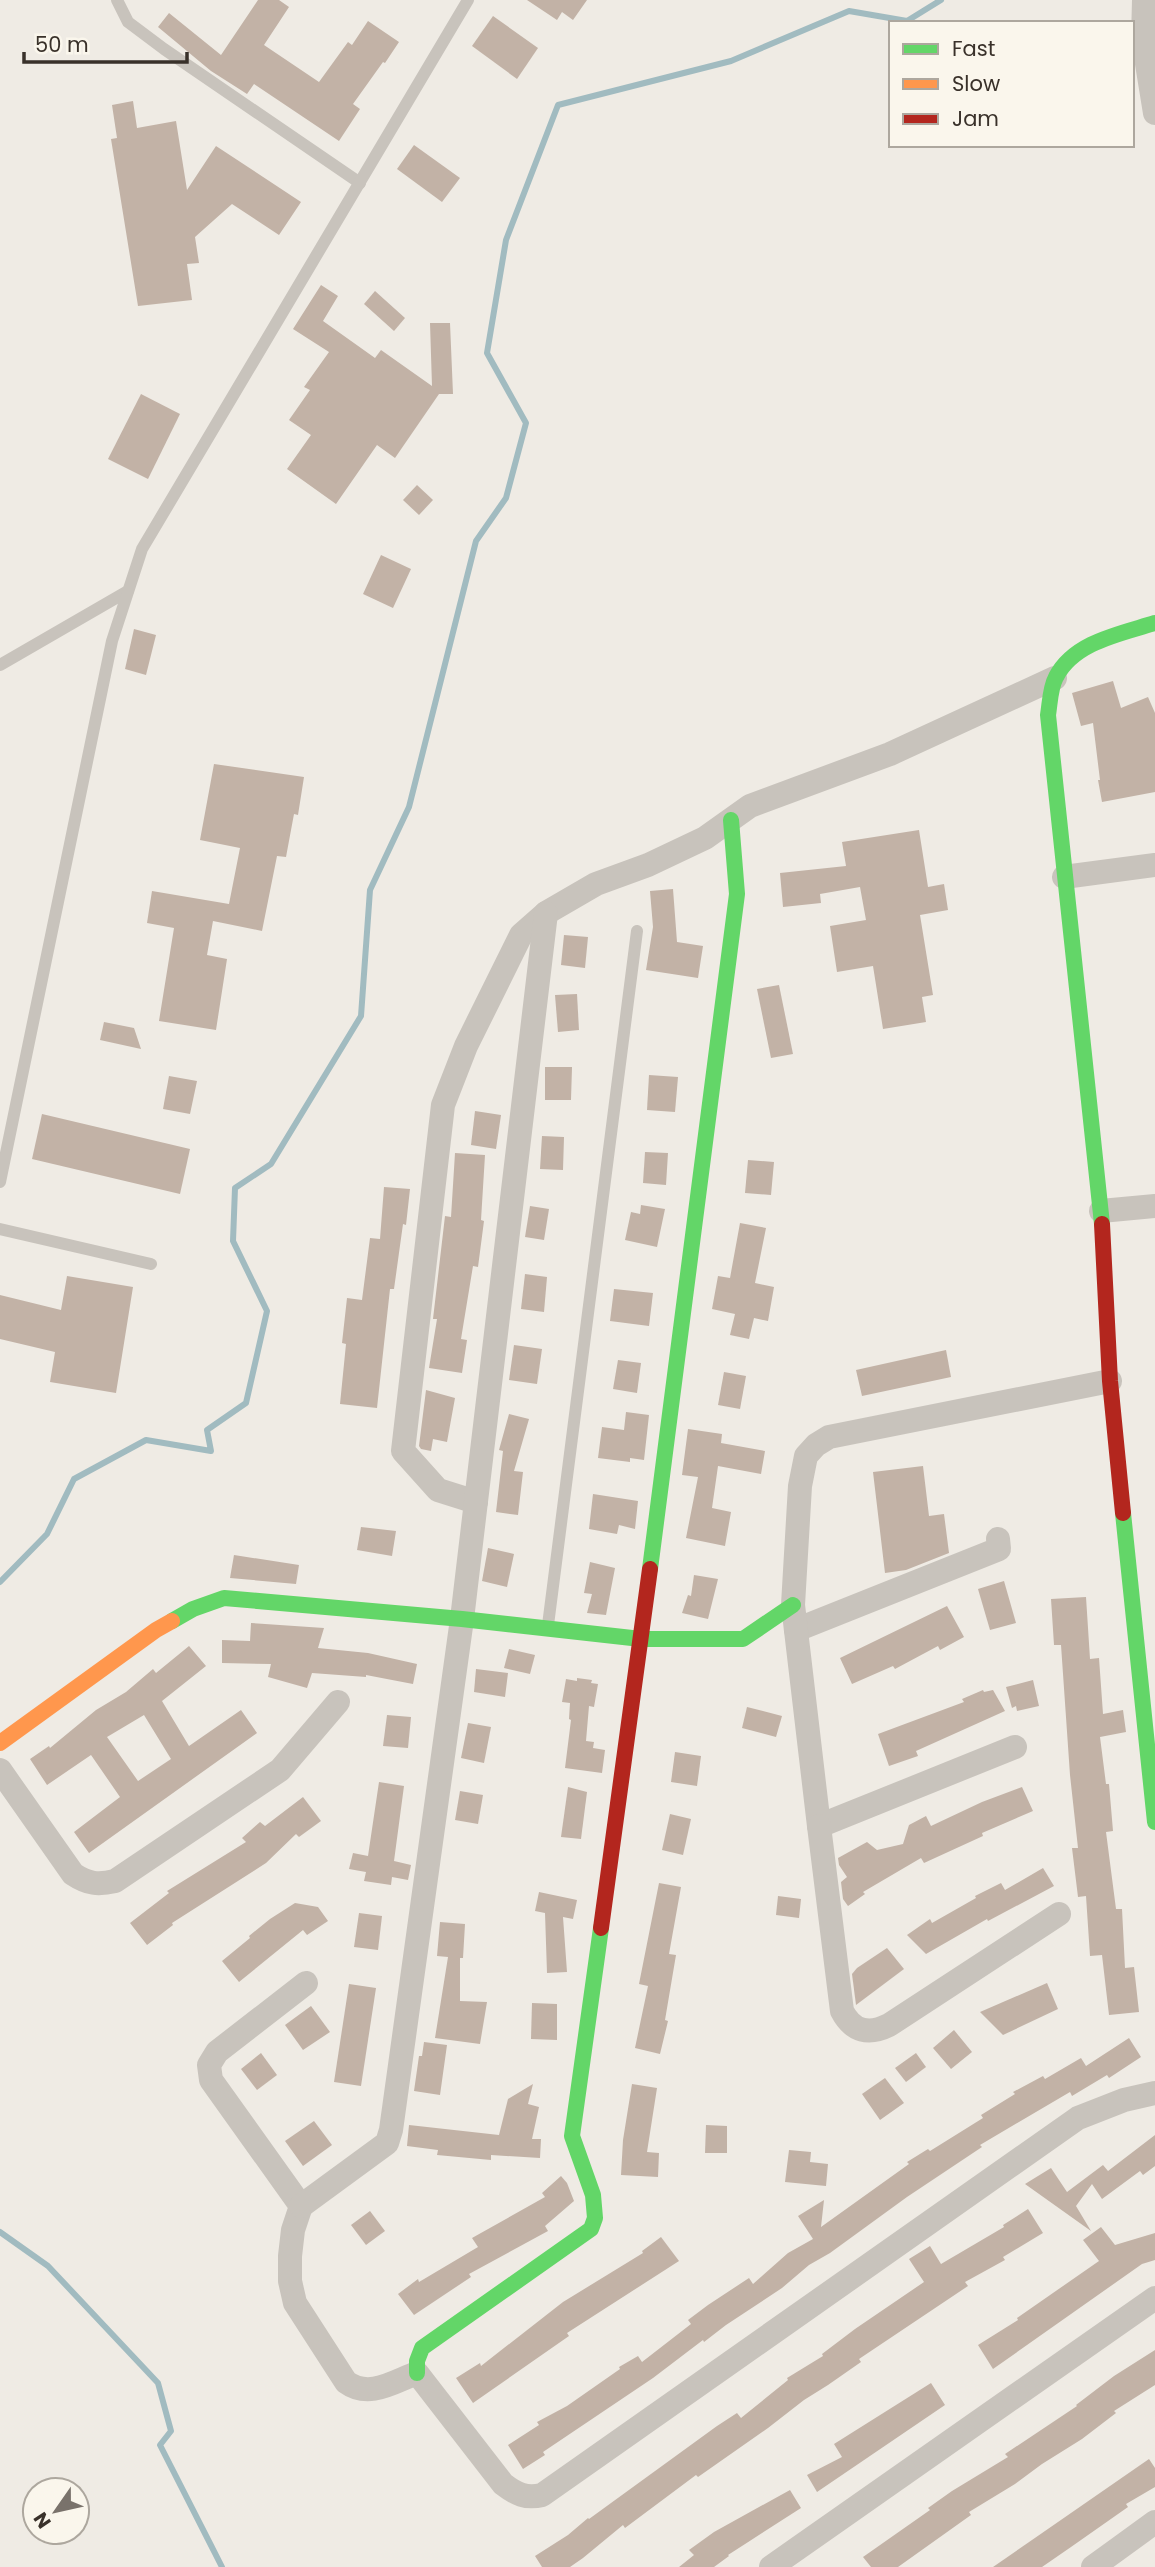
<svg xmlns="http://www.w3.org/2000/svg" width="1155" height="2567" viewBox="0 0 1155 2567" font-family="Poppins,sans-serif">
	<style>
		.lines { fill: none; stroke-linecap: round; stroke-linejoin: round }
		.stream { stroke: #a1bbc0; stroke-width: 6 }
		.building { fill: #c2b2a6; fill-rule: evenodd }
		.lane { stroke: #c8c3bc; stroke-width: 12 }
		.street { stroke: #c8c3bc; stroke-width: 24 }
		.fast { stroke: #63d668; stroke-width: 16 }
		.slow { stroke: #ff974d; stroke-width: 16 }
		.jam { stroke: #b3261e; stroke-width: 16 }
	</style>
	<rect width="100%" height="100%" fill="#efebe4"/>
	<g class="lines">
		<g class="stream">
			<path d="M0 1582 47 1534 74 1479 146 1440 211 1451 207 1430 246 1403 267 1311 233 1241 235 1188 271 1164 361 1016 370 890 409 807 476 541 506 498 526 423 487 353 506 240 558 105 731 61 849 11 907 21 941 0"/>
			<path d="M0 2232 48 2266 158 2383 171 2431 160 2445 222 2567"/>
		</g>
	</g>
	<g class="building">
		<path d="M258 0H279L289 7 264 45 319 82 348 42 352 45 368 21 399 42 385 63 383 62 353 104 360 109 339 141 254 84 247 94 211 71 158 27 169 13 221 55Z"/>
		<path d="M527 0H587L573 20 562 12 557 20Z"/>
		<path d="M493 16 538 48 517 79 472 46Z"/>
		<path d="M133 101 137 128 176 121 187 190 216 146 301 202 279 235 232 204 195 237 199 263 187 264 192 300 138 306 111 139 117 138 112 105Z"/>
		<path d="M414 145 460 178 442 202 397 169Z"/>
		<path d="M321 285 338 296 323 321 375 358 381 350 432 386 430 323H450L453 394H439L395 458 377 445 336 504 287 469 311 435 289 420 310 390 304 387 329 352 293 329Z"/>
		<path d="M375 291 405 318 394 331 364 304Z"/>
		<path d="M141 394 180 414 148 479 108 459Z"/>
		<path d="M417 485 433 500 419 515 403 500Z"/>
		<path d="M381 555 411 569 393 608 363 594Z"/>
		<path d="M134 629 156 635 146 675 125 669Z"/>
		<path d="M1113 681 1121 708 1148 697 1155 713V792L1102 802 1098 780H1100L1093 723 1081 726 1072 693Z"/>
		<path d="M214 764 304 777 298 815 294 814 286 857 277 856 262 931 213 921 207 955 227 959 216 1030 159 1021 174 928 147 923 152 891 229 904 240 848 200 840Z"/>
		<path d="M919 830 928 887 944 884 948 910 920 915 933 995 922 997 926 1022 883 1029 873 966 837 972 830 926 866 920 860 887 820 894 821 903 783 907 780 873 846 866 842 842Z"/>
		<path d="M673 889 677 942 703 946 698 978 646 970 653 927 650 891Z"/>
		<path d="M564 935 588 937 585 968 561 965Z"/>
		<path d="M779 985 793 1054 771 1058 757 989Z"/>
		<path d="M577 994 579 1030 558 1032 555 995Z"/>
		<path d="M104 1022 134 1028 141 1049 100 1040Z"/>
		<path d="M545 1067H572L571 1100H545Z"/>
		<path d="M649 1075 678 1077 675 1112 647 1110Z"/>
		<path d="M169 1076 197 1081 190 1114 163 1109Z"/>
		<path d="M475 1111 501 1115 496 1149 471 1145Z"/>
		<path d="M42 1114 190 1149 180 1194 32 1159Z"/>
		<path d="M542 1136 564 1137 563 1170 540 1169Z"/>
		<path d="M645 1152 668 1153 666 1185 643 1183Z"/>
		<path d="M455 1153 485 1155 481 1220 484 1221 478 1267 473 1266 461 1339 467 1340 462 1373 429 1368 437 1319H433L445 1216 451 1217Z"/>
		<path d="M748 1160 774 1162 771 1195 745 1193Z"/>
		<path d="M384 1187 410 1189 406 1225 403 1224 394 1289H390L377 1408 340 1404 346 1344 342 1343 347 1298 362 1300 370 1238 380 1239Z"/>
		<path d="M641 1205 665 1209 657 1247 625 1240 631 1212 640 1214Z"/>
		<path d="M530 1206 549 1209 544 1240 525 1237Z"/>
		<path d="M740 1223 766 1228 755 1283 774 1287 768 1321 754 1318 749 1339 730 1335 735 1314 712 1309 718 1276 730 1278Z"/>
		<path d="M525 1274 547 1277 544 1312 521 1309Z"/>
		<path d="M67 1276 133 1287 116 1393 50 1382 55 1352 0 1339V1295L61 1310Z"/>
		<path d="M614 1289 653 1293 649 1326 610 1321Z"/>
		<path d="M514 1345 542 1349 537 1384 509 1380Z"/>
		<path d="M946 1350 951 1377 862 1396 856 1370Z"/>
		<path d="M618 1360 641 1363 637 1393 613 1389Z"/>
		<path d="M724 1372 746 1376 740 1409 718 1405Z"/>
		<path d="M426 1390 455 1398 447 1442 433 1439 431 1451 421 1449 419 1446Z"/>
		<path d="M626 1412 649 1415 644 1460 630 1458V1462L598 1458 602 1427 624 1430Z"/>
		<path d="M509 1414 529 1419 514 1471 523 1472 518 1515 496 1512 503 1451 499 1450Z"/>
		<path d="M688 1429 722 1434 721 1443 765 1451 761 1474 718 1466 712 1508 731 1512 725 1546 686 1538 698 1477 682 1475Z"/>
		<path d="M923 1466 929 1516 944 1514 949 1553 906 1570 885 1573 873 1472Z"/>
		<path d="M593 1494 638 1501 635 1529 619 1525 617 1534 589 1529Z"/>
		<path d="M361 1527 396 1531 392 1556 357 1550Z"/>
		<path d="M488 1548 514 1554 507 1587 482 1581Z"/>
		<path d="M234 1555 299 1565 296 1584 230 1578Z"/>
		<path d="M590 1562 615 1568 606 1615 587 1613 592 1594 584 1593Z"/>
		<path d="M694 1575 718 1579 708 1619 682 1613 688 1595 691 1596Z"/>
		<path d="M1004 1581 1016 1623 990 1630 978 1589Z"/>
		<path d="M1086 1597 1090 1659 1099 1658 1103 1714 1123 1710 1126 1732 1100 1737 1106 1784H1109L1113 1831 1106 1832 1116 1909H1122L1125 1968 1134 1967 1139 2012 1109 2015 1102 1955 1090 1956 1086 1896 1078 1897 1072 1848H1078L1070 1775 1061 1645H1054L1051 1599Z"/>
		<path d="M947 1606 964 1637 940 1650 938 1646 895 1669 893 1666 852 1684 840 1658Z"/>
		<path d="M251 1623 324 1628 318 1648 368 1653 417 1664 413 1684 366 1675V1677L312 1673 307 1688 268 1677 271 1664 222 1663V1640L250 1641Z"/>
		<path d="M189 1646 206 1666 162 1701 189 1746 241 1710 257 1733 89 1853 74 1832 120 1797 91 1755 47 1785 30 1759 49 1746 50 1748 96 1710 126 1692 153 1669 156 1673ZM144 1715 171 1759 138 1781 107 1737Z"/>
		<path d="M509 1649 535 1655 530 1674 504 1668Z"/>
		<path d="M476 1669 508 1673 505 1697 474 1692Z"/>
		<path d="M577 1678 592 1680 591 1683 598 1684 594 1707 589 1706 586 1741 594 1742 593 1748 605 1750 602 1773 565 1768 571 1720 569 1719 570 1703 562 1702 566 1679 577 1681Z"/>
		<path d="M1033 1680 1039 1706 1017 1711 1016 1706 1012 1708 1006 1687Z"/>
		<path d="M983 1690 984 1692 993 1690 1005 1711 916 1751 918 1756 889 1766 878 1734 964 1702 962 1699Z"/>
		<path d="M747 1707 782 1716 776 1737 742 1728Z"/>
		<path d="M387 1715 411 1717 408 1748 383 1746Z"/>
		<path d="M468 1723 491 1727 484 1763 461 1758Z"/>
		<path d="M675 1752 701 1756 697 1786 671 1782Z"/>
		<path d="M379 1782 404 1786 394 1861 411 1865 408 1880 392 1877 391 1885 364 1881 366 1872 349 1869 353 1853 368 1856Z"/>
		<path d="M568 1787 587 1792 581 1839 561 1837Z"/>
		<path d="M1022 1787 1033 1811 982 1833 983 1836 924 1863 921 1858 863 1892 865 1894 848 1906 843 1899 841 1882 847 1877 839 1865 838 1858 867 1842 877 1850 903 1844 909 1825 926 1816 931 1826 982 1802Z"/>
		<path d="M460 1791 483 1795 478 1824 455 1820Z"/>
		<path d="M303 1797 321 1821 299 1837 296 1834 266 1863 172 1923 173 1925 147 1945 130 1923 169 1893 167 1891 246 1842 242 1838 260 1822 265 1826Z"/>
		<path d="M670 1814 691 1819 683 1855 662 1850Z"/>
		<path d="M1043 1868 1054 1886 988 1921 987 1919 926 1954 907 1935 930 1919 932 1923 976 1898 975 1896 1001 1883 1005 1890Z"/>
		<path d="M659 1883 681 1887 669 1954 676 1955 665 2020 668 2021 660 2054 635 2048 648 1986 639 1984Z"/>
		<path d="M539 1892 577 1900 573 1919 563 1917 567 1972 547 1973 545 1913 535 1911Z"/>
		<path d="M778 1896 801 1899 799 1918 776 1915Z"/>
		<path d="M295 1903 318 1907 328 1921 307 1935 303 1930 239 1982 222 1961 250 1938 249 1936 270 1919Z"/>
		<path d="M359 1913 382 1916 378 1950 354 1947Z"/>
		<path d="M440 1922 465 1924 463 1958H460V2001L487 2002 480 2044 435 2038 448 1957 437 1956Z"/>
		<path d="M887 1948 904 1969 856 2005 852 1974 857 1968Z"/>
		<path d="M1047 1983 1058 2009 1003 2035 980 2012Z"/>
		<path d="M349 1984 376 1988 361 2086 334 2082Z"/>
		<path d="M532 2003 557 2004V2040L531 2039Z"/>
		<path d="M311 2006 330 2032 303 2050 285 2025Z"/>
		<path d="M954 2030 972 2052 951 2069 933 2048Z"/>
		<path d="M1129 2038 1141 2057 1109 2078 1107 2075 1072 2096 1070 2092 980 2145 982 2147 907 2197 830 2253 809 2265 782 2288 726 2325 704 2342 703 2340 653 2378 543 2452 545 2455 523 2469 508 2445 539 2425 537 2422 567 2406 620 2369 619 2367 638 2356 642 2362 691 2324 688 2320 708 2305 749 2278 753 2284 788 2253 813 2239 798 2216 824 2200 821 2227 909 2164 907 2162 928 2149 930 2151 983 2118 981 2115 1015 2094 1013 2092 1043 2076 1045 2079 1081 2058 1086 2066Z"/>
		<path d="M424 2042 447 2045 440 2095 414 2091 419 2056H422Z"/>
		<path d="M261 2053 277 2075 257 2090 241 2069Z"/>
		<path d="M916 2053 926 2067 906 2082 895 2068Z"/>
		<path d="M885 2078 904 2103 880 2120 862 2094Z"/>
		<path d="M533 2084 528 2104 539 2107 532 2139H541L540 2158 491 2155V2160L437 2155 438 2150 407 2146 409 2125 499 2135 508 2099Z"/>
		<path d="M632 2084 657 2088 647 2152 659 2153 658 2177 621 2175 623 2140Z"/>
		<path d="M314 2121 332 2145 303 2166 285 2141Z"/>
		<path d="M706 2125 727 2126V2153H705Z"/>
		<path d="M1155 2135V2166L1143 2175 1140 2171 1102 2199 1092 2184 1076 2206 1091 2231 1025 2184 1051 2168 1067 2192 1103 2165 1108 2171Z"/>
		<path d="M789 2150 811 2152 810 2162 828 2164 826 2186 785 2182Z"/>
		<path d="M561 2176 567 2183 574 2201 545 2226 548 2231 469 2274 471 2277 414 2315 398 2294 418 2279 419 2282 478 2247 472 2238 545 2197 542 2193Z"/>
		<path d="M1028 2209 1043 2233 1003 2257 1005 2260 965 2282 968 2286 859 2359 861 2362 828 2385 804 2400 768 2428 698 2477 696 2475 625 2528 623 2525 583 2558 570 2567H542L535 2556 568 2535 588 2518 589 2519 717 2426 737 2413 741 2418 788 2380 787 2378 823 2356 822 2354 855 2329 924 2282 909 2259 930 2246 941 2264 1004 2227 1003 2225Z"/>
		<path d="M370 2211 385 2231 366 2245 351 2225Z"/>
		<path d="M1101 2227 1115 2245 1155 2233V2260L1142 2264 993 2369 978 2345 1018 2320 1017 2318 1099 2261 1083 2240Z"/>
		<path d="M661 2237 679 2261 567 2333 569 2336 473 2403 456 2378 480 2363 481 2366 563 2302 643 2253 642 2251Z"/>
		<path d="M1155 2350V2385L1114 2411 1116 2413 1082 2439 1042 2464 1015 2484 969 2512 971 2515 898 2567H871L863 2557 930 2510 928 2508 952 2491 1008 2457 1005 2454 1077 2406 1076 2405 1114 2376Z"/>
		<path d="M931 2383 945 2405 817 2492 807 2475 842 2457 834 2444Z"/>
		<path d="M1149 2459 1155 2468V2487L1126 2504 1128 2507 1071 2547 1042 2567H993Z"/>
		<path d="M790 2490 801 2508 728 2555 729 2556 714 2567H679L694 2555 689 2550 714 2532Z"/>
	</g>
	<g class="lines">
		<g class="lane">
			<path d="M117 0 128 22 164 49 360 183"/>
			<path d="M0 665 128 591"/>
			<path d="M0 1182 112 641 142 549 468 0"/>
			<path d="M0 1229 151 1264"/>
			<path d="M548 1625 637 931"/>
		</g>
		<g class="street">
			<path d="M1144 0 1143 39 1155 113"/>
			<path d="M1064 877 1155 865"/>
			<path d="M1101 1211 1155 1206"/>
			<path d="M476 1502 438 1490 403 1451 443 1105 466 1046 521 935 546 913 596 884 648 865 705 838 750 806 890 754 1055 678"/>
			<path d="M796 1630 999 1549 998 1539"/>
			<path d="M1015 1747 819 1826 793 1605 800 1486 806 1456 816 1445 829 1437 1110 1381"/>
			<path d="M0 1770 73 1874C88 1884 98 1885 115 1881L280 1770 338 1702"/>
			<path d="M819 1826 842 2011C853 2032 869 2035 889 2025L1059 1914"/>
			<path d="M306 1983 217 2052 209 2065 211 2080 301 2206 293 2230 290 2256V2281L295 2303 346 2382C369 2399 393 2382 417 2373L503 2484C516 2494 526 2499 542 2495L1078 2118 1124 2100 1155 2093"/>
			<path d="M301 2206 387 2143 391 2130 462 1619 546 913"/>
			<path d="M771 2567 1155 2298"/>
			<path d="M1093 2567 1155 2522"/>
		</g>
		<g class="fast">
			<path d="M1102 1224 1048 715C1050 703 1050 688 1056 677 1074 642 1120 634 1155 623"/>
			<path d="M1123 1513 1155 1822"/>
			<path d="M650 1569 737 894 731 820"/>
			<path d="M172 1621 193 1609 224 1598 462 1619 641 1639H743L793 1605"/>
			<path d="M417 2373V2361L422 2348 591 2229 595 2218 593 2195 572 2136 601 1928"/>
		</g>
		<path class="slow" d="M0 1743 156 1630 172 1621"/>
		<g class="jam">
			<path d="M1102 1224 1110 1381 1123 1513"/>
			<path d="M601 1928 650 1569"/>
		</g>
	</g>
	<rect x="889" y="21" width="245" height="126" fill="#faf6ec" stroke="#ada79e" stroke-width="2"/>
	<rect x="903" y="44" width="35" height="10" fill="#63d668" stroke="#ada79e" stroke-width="2"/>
	<text x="952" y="56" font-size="21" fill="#39312a">Fast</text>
	<rect x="903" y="79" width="35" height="10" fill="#ff974d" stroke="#ada79e" stroke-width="2"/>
	<text x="952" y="91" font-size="21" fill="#39312a">Slow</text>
	<rect x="903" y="114" width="35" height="10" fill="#b3261e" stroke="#ada79e" stroke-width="2"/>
	<text x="952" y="126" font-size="21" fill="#39312a">Jam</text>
	<g transform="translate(56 2511) rotate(236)"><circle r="33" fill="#faf6ec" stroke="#ada79e" stroke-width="2"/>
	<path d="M0-5L12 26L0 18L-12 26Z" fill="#79726b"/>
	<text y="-10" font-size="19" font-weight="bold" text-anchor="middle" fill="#39312a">N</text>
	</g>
	<path d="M24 52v10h163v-10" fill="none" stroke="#39312a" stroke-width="3.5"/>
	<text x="35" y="52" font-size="21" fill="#39312a" stroke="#faf6ec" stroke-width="5" paint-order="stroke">50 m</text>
</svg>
